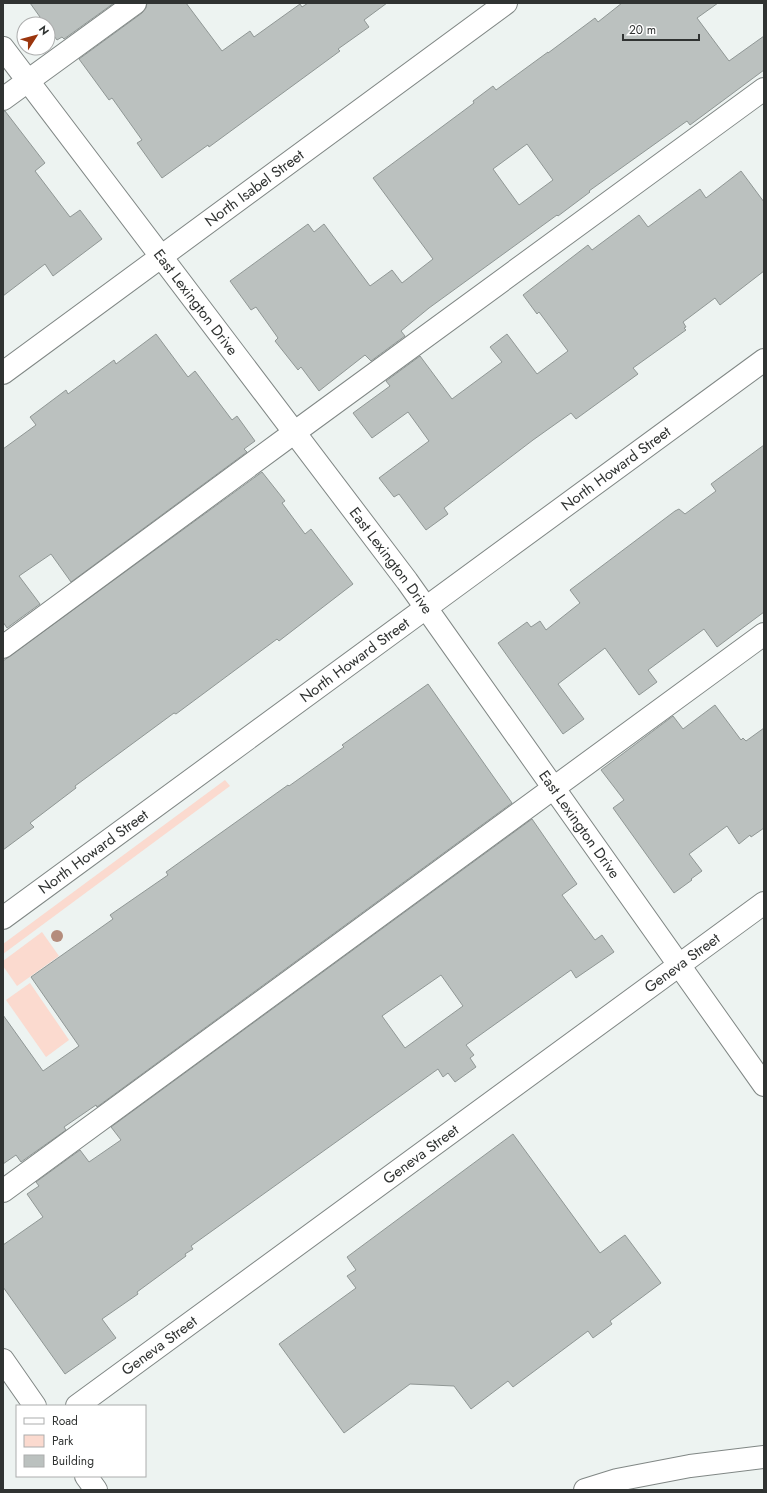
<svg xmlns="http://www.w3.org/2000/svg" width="767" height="1493" viewBox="0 0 767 1493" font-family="Jost,sans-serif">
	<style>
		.green { fill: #fbdacf }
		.building { fill: #bbc1bf; stroke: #909795; fill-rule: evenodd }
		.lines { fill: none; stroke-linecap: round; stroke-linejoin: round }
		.minor-casing { stroke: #808785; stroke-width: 24 }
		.major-casing { stroke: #808785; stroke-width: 24 }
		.minor { stroke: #fff; stroke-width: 22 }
		.major { stroke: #fff; stroke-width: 22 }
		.tree { fill: #b48c7c }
		.labels { text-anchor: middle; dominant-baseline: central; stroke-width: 3; stroke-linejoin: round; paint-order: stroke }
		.street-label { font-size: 15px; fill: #303332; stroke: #fff }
	</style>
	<rect width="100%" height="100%" fill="#edf3f1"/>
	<g class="green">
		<path d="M225 780 230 786 3 954V944Z"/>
		<path d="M42 932 59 956 17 986 3 966V961Z"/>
		<path d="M30 983 69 1040 46 1057 6 1000Z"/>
	</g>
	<g class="building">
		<path d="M30 3H114L64 39 62 37 57 40 48 28V24H45Z"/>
		<path d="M147 3H186L222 51 250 31 254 37 300 4 302 7 308 3H387L364 20 369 27 338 49 340 51 209 147 208 145 162 178 137 143 142 140 112 98 109 100 79 59 142 13 146 8Z"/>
		<path d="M622 3H718L697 18 729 61 764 36V70L690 125 687 121 589 191 590 192 558 216 557 215 429 308 401 331 405 336 371 361 365 355 319 391 301 367 298 370 275 341 278 338 256 307 251 310 230 281 308 224 314 232 324 224 370 286 392 270 402 283 433 259 373 178 474 103 473 101 493 86 496 90 548 52V53L595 18 598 22ZM527 144 553 180 519 205 493 169Z"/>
		<path d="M3 111H5L45 163 35 171 70 217 80 210 102 239 53 276 45 264 3 296Z"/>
		<path d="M741 171 764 202V271L720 305 715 298 683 322 686 327 684 328 686 330 633 368 638 374 576 419 571 413 533 440 444 508 448 514 426 530 399 494 394 497 379 478 429 441 408 412 372 438 353 413 390 386 386 381 420 356 452 399 502 362 490 347 507 334 537 374 568 351 539 312 537 314 523 295 588 245 592 250 639 215 648 227 700 189 706 198Z"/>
		<path d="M156 334 188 377 195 371 232 420 237 416 255 441 244 449 247 452 71 582 51 554 19 576 40 604 7 628 3 622V449L36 425 30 417 66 390 68 394 114 360 116 364Z"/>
		<path d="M764 445V612L717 647 704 629 648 670 657 682 639 695 605 648 558 684 584 719 563 734 498 643 527 622 531 627 540 621 546 630 580 603 570 590 675 511 679 509 685 514 716 491 711 484Z"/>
		<path d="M262 472 285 501 282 503 305 534 311 529 353 584 279 641 277 639 176 714 174 713 75 786 76 788 30 823 34 827 3 850V661Z"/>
		<path d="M428 684 512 803 97 1107 96 1105 64 1127 66 1130 21 1162 16 1155 3 1164V1015L43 1071 79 1046 31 977 113 919 110 915 168 875 166 872 288 785 289 786 344 747 342 745Z"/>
		<path d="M715 705 741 740 743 738 746 741 764 728V828L751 837 750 835 739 844 727 826 689 854 702 871 691 879 692 880 674 893 613 808 624 800 601 770 673 716 683 729Z"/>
		<path d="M532 819 577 884 562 895 595 940 602 935 614 952 576 978 571 970 466 1045 474 1055 470 1058 476 1067 455 1082 448 1073 443 1077 438 1069 191 1246 193 1249 185 1254 186 1256 137 1292 138 1294 102 1319 116 1338 65 1374 3 1287V1245L43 1217 27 1194 39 1186 36 1182 80 1150 89 1162 121 1140 111 1127ZM441 975 463 1006 405 1048 382 1016Z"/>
		<path d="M513 1134 600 1253 625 1235 661 1283 610 1321 612 1324 593 1338 588 1331 513 1387 508 1381 471 1409 454 1386 410 1384 344 1433 279 1344 356 1288 347 1276 356 1270 347 1257Z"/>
	</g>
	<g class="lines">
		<defs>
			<g id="minor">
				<path id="s1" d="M3 48 407 581 764 1085"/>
				<path d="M3 99 135 3"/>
				<path id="s2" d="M3 373 506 3"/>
				<path d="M3 647 295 432 764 89"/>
				<path id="s3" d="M3 918 764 360"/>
				<path d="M3 1191 764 634"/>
				<path d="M3 1360 35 1406"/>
				<path id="s4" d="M77 1406 764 903"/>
				<path d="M86 1476 96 1490"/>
			</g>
			<path id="major" d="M585 1490 617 1480 690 1466 764 1457"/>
		</defs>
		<use href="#minor" class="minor-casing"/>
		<use href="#major" class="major-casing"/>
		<use href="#minor" class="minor"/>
		<use href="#major" class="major"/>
	</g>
	<circle class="tree" cx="57" cy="936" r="6"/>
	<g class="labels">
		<g class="street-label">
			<text stroke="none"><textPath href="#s2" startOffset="312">North Isabel Street</textPath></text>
			<text stroke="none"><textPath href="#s1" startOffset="319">East Lexington Drive</textPath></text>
			<text stroke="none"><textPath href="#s3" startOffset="760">North Howard Street</textPath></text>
			<text stroke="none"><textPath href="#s1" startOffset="643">East Lexington Drive</textPath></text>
			<text stroke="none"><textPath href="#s3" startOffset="436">North Howard Street</textPath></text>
			<text stroke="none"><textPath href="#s1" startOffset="967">East Lexington Drive</textPath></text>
			<text stroke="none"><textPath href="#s3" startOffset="112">North Howard Street</textPath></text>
			<text stroke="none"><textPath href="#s4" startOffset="750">Geneva Street</textPath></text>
			<text stroke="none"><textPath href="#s4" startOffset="426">Geneva Street</textPath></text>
			<text stroke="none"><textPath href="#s4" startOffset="102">Geneva Street</textPath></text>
		</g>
	</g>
	<rect width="767" height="1493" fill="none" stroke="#303332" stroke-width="8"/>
	<rect x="16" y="1405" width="130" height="72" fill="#ffffff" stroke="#acadad"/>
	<rect x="24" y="1418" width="20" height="6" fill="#ffffff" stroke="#acadad"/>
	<text x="52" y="1425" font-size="12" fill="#303332">Road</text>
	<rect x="24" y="1435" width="20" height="12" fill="#fbdacf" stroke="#acadad"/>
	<text x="52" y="1445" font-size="12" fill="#303332">Park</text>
	<rect x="24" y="1455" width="20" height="12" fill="#bbc1bf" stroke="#acadad"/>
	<text x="52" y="1465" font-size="12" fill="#303332">Building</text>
	<g transform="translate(36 36) rotate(54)"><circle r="19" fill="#ffffff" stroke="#acadad"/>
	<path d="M0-3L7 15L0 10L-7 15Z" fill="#9b350d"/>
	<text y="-6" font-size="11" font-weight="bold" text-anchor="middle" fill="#303332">N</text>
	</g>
	<path d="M623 34v6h76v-6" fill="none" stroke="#303332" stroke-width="2"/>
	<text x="629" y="34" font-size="12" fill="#303332" stroke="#ffffff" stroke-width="3" paint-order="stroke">20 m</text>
</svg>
